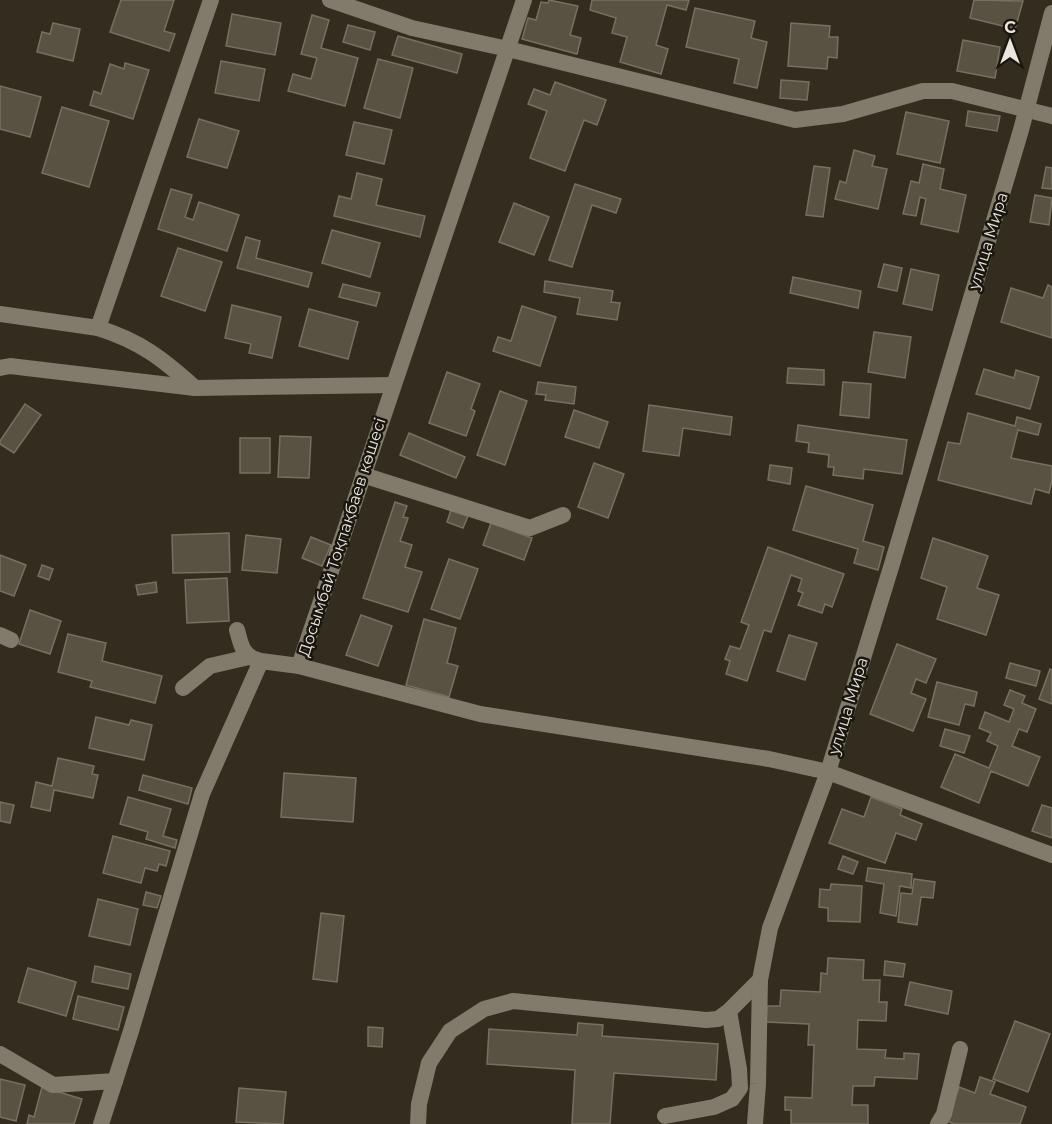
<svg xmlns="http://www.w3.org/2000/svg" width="1052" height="1124" viewBox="0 0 1052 1124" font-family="Montserrat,sans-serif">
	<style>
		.building { fill: #595243; stroke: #777060; stroke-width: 1.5 }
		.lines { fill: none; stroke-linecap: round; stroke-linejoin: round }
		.minor { stroke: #827a6a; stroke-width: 16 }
		.labels { text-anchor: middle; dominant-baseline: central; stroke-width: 5; stroke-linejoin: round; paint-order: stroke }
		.street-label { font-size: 16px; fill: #eae6dd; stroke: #19160f }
	</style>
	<rect width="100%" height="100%" fill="#332d1f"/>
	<g class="building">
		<path d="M121 0H174L164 31 175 34 169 51 110 32Z"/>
		<path d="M549 0 578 6 570 35 581 38 577 54 522 39 528 18 536 20 541 2 548 3Z"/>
		<path d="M592 0H689L686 10 667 5 656 45 668 49 661 74 620 62 627 37 612 33 616 18 590 10Z"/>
		<path d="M974 0 1023 1 1015 29 970 18Z"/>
		<path d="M695 8 755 21 751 38 767 42 757 88 734 83 739 59 686 47Z"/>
		<path d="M232 14 281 23 275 55 226 46Z"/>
		<path d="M312 15 329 20 321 48 358 58 345 106 288 91 293 74 311 79 317 58 301 54Z"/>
		<path d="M53 23 80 29 73 61 37 52 42 32 50 34Z"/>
		<path d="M791 23 830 26 829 37H838L837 58 828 57 827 69 788 66Z"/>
		<path d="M348 25 375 32 370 50 343 42Z"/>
		<path d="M398 36 462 54 457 73 392 55Z"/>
		<path d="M963 40 1000 47 995 78 957 71Z"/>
		<path d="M378 59 413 68 400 118 364 108Z"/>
		<path d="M221 61 265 69 259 101 215 93Z"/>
		<path d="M125 63 149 70 133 119 90 105 94 91 101 94 110 64 124 69Z"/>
		<path d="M781 80 809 82 807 100 780 98Z"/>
		<path d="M555 82 606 100 597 125 584 120 565 171 530 158 547 111 528 104 534 89 550 95Z"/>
		<path d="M0 86 41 97 30 137 0 129Z"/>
		<path d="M62 107 109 121 89 187 42 173Z"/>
		<path d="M968 111 1000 116 997 131 966 126Z"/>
		<path d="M906 112 949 121 940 163 897 154Z"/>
		<path d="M199 119 239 131 227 168 187 157Z"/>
		<path d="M354 122 392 130 384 164 346 155Z"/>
		<path d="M854 150 875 156 872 166 887 169 878 209 835 199 840 181 846 183Z"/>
		<path d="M923 164 944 169 940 189 966 195 958 232 921 224 926 199 920 197 916 216 903 214 911 181 919 183Z"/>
		<path d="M814 166 830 168 823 217 806 215Z"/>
		<path d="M1046 167 1052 168V189L1042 188Z"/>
		<path d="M357 173 382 179 376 205 425 216 420 237 334 216 339 196 351 199Z"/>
		<path d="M575 184 621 199 616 213 592 205 572 267 549 260Z"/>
		<path d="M171 189 192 195 185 217 193 220 199 202 239 215 227 251 158 229Z"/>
		<path d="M1035 195 1052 198 1049 225 1030 222Z"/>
		<path d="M514 203 549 217 534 255 499 242Z"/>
		<path d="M332 230 380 243 370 277 322 263Z"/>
		<path d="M246 237 260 241 256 258 312 273 308 287 237 268Z"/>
		<path d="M178 248 222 262 205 311 161 296Z"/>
		<path d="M884 264 902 268 897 291 878 287Z"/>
		<path d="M911 269 939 275 932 310 903 304Z"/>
		<path d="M793 277 861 291 858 308 790 293Z"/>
		<path d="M545 281 613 291 611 302 620 303 617 320 577 314 580 298 544 292Z"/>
		<path d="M343 284 380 293 376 306 339 297Z"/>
		<path d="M1048 285 1052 287V338L1001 322 1011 288 1043 298Z"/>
		<path d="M232 305 281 317 272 358 249 353 251 344 225 338Z"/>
		<path d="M522 306 556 317 540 366 493 351 498 337 511 341Z"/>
		<path d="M309 309 358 322 348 359 299 346Z"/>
		<path d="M874 332 911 337 905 378 868 372Z"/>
		<path d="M788 368 824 370V385L787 383Z"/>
		<path d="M984 369 1014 378 1016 370 1039 377 1030 409 976 394Z"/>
		<path d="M447 372 480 384 471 409 475 411 466 436 429 423Z"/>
		<path d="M538 382 576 387 574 404 545 400 546 395 536 394Z"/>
		<path d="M843 382 871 384 869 418 840 415Z"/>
		<path d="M500 391 527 401 505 465 477 455Z"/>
		<path d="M25 404 41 415 14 453 0 444V441Z"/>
		<path d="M649 405 732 417 730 435 683 428 679 456 643 451Z"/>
		<path d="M574 410 608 422 599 448 565 437Z"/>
		<path d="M968 413 1015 426 1017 417 1041 424 1038 435 1018 430 1011 458 1052 466V480L1049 493 1035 489 1031 504 938 480 948 442 960 444Z"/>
		<path d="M798 425 907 440 902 474 864 469 863 479 833 475 834 467H828L829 455 808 452 809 443 796 441Z"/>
		<path d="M409 433 465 457 456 478 400 455Z"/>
		<path d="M280 436 311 437 309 478 278 477Z"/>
		<rect x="240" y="438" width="30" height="35"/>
		<path d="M594 463 624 474 608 518 578 507Z"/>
		<path d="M770 465 792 468 790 484 768 480Z"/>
		<path d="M806 486 873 505 863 541 884 547 878 570 854 563 858 549 793 530Z"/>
		<path d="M395 502 407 506 403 517 408 518 400 541 412 545 405 567 422 572 408 612 363 598Z"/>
		<path d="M451 510 468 516 463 528 447 522Z"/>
		<path d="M491 523 532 538 524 560 483 545Z"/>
		<path d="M229 533 230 572 173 573 172 535Z"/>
		<path d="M246 535 281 539 277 573 242 570Z"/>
		<path d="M311 537 331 545 322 566 302 558Z"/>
		<path d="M933 538 988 556 977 588 999 595 986 635 937 619 947 587 921 578Z"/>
		<path d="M768 547 844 574 832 607 825 604 822 613 798 605 803 593 798 591 802 579 791 575 771 632 764 630 747 681 726 674 730 661 725 659 730 646 740 649 749 625 741 622Z"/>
		<path d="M0 555 26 565 14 596 0 591Z"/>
		<path d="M449 559 478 569 460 619 431 609Z"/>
		<path d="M42 565 53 569 49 580 38 576Z"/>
		<path d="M227 578 229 621 187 623 185 580Z"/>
		<path d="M156 582 157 592 138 595 136 585Z"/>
		<path d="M30 610 61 621 50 654 19 644Z"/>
		<path d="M361 615 392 626 378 666 346 655Z"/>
		<path d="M424 619 456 628 447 663 458 666 449 697 406 685Z"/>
		<path d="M68 634 106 643 102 661 162 676 155 703 90 687 92 681 58 672Z"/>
		<path d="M789 635 817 643 805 680 777 671Z"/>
		<path d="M897 644 936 659 926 683 916 679 911 693 926 699 913 731 870 714Z"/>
		<path d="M1010 663 1040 671 1036 686 1006 678Z"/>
		<path d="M1050 669 1052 670V704L1039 699Z"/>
		<path d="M937 682 977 692 974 706 965 704 959 725 928 717Z"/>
		<path d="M1010 690 1025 696 1022 703 1036 709 1027 732 1019 729 1012 746 1040 757 1028 786 991 771 979 803 941 787 955 754 989 768 998 746 987 741 991 733 979 728 985 712 1009 722 1014 709 1004 705Z"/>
		<path d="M96 717 129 725 131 720 152 725 144 760 89 748Z"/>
		<path d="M945 729 970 736 964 753 940 746Z"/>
		<path d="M58 758 94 766 92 774 98 775 93 798 54 790 50 811 31 807 36 782 52 786Z"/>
		<path d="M284 773 356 778 353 822 281 817Z"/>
		<path d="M143 775 192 788 188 804 139 790Z"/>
		<path d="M128 797 171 809 163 836 177 840 175 848 146 839 148 832 120 824Z"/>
		<path d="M871 797 902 809 900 815 922 824 916 840 896 833 885 863 829 843 842 809 864 817Z"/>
		<path d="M0 802 14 805 10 823 0 821Z"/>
		<path d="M1042 805 1052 808V838L1032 831Z"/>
		<path d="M113 836 170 851 166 866 159 864 157 871 145 868 141 883 103 873Z"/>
		<path d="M843 856 858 862 853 874 838 869Z"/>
		<path d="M868 868 912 874 911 888 900 886 896 916 880 913 884 884 866 881Z"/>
		<path d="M914 879 935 882 933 898 921 897 917 925 898 922 901 893 912 894Z"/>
		<path d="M831 884 862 886 860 922 828 921V908L819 907 820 889 830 890Z"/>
		<path d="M146 892 161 896 157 908 143 905Z"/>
		<path d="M98 899 138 909 130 945 89 936Z"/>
		<path d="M321 913 344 916 337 982 313 979Z"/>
		<path d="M828 958 864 960 863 980H880L879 1002H887L886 1021 858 1020 857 1049 886 1050 885 1058 904 1059V1053L919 1054 917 1079 875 1077 874 1086H853L852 1105H868V1124H791V1110H785V1097L812 1098 814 1045H808L809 1024 766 1022 767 1006H780L781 990 820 992 821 973 827 974Z"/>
		<path d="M885 961 905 964 903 977 884 975Z"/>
		<path d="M95 966 131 974 128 989 92 982Z"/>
		<path d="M28 968 76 982 66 1016 18 1002Z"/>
		<path d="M910 982 952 991 948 1014 905 1005Z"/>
		<path d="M78 996 124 1007 118 1030 73 1019Z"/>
		<path d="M1015 1021 1050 1034 1028 1092 993 1079Z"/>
		<path d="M578 1023 603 1025 602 1036 718 1044 716 1080 614 1073 610 1124H572L575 1070 487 1064 489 1029 577 1035Z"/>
		<path d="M368 1027 383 1028 382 1047 368 1046Z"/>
		<path d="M980 1077 995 1082 990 1094 1026 1107 1020 1124H954L947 1121 959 1087 975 1093Z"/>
		<path d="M0 1079 25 1085 16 1121 0 1117Z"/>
		<path d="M42 1087 82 1099 74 1124H27L29 1115 34 1117Z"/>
		<path d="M239 1088 286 1092 283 1124 236 1122Z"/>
	</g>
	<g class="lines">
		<g class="minor">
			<path d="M330 0 412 28 508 49 795 120 843 114 923 91H952L1052 116"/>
			<path d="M0 314 98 328 211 0"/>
			<path d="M98 328C140 341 163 359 195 388"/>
			<path d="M0 368 10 366 195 388 393 385"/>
			<path d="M363 475 530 528 563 515"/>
			<path d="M237 630C241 644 242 656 258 660"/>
			<path d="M0 635 11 640"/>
			<path d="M299 666 480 714 769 759 828 772 1052 855"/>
			<path d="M183 688 210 666 249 657"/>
			<path d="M0 1054 53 1085 115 1081 131 1031 202 794 261 661 299 666 524 0"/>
			<path d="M665 1116 714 1107 732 1099 740 1088 739 1069 729 1011"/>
			<path d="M101 1124 115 1081"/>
			<path d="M418 1124 419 1104 429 1063 450 1031 484 1009 513 1001 706 1020 718 1019 729 1011 760 980 770 928 828 772 892 564 1021 130 1052 13"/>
			<path d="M755 1124 758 1084 760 980"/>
			<path d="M938 1124 944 1114 960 1049"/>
		</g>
	</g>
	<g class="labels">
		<g class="street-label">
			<text transform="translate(988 241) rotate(-73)">улица Мира</text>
			<text transform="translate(342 537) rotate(-72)">Досымбай Тоқпақбаев көшесі</text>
			<text transform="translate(848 706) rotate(-73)">улица Мира</text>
		</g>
	</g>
	<g transform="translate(1010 42)" stroke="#19160f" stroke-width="4.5" paint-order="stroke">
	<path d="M0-4.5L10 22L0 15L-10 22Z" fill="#eae6dd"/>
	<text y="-9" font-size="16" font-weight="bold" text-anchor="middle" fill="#eae6dd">С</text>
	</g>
</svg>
